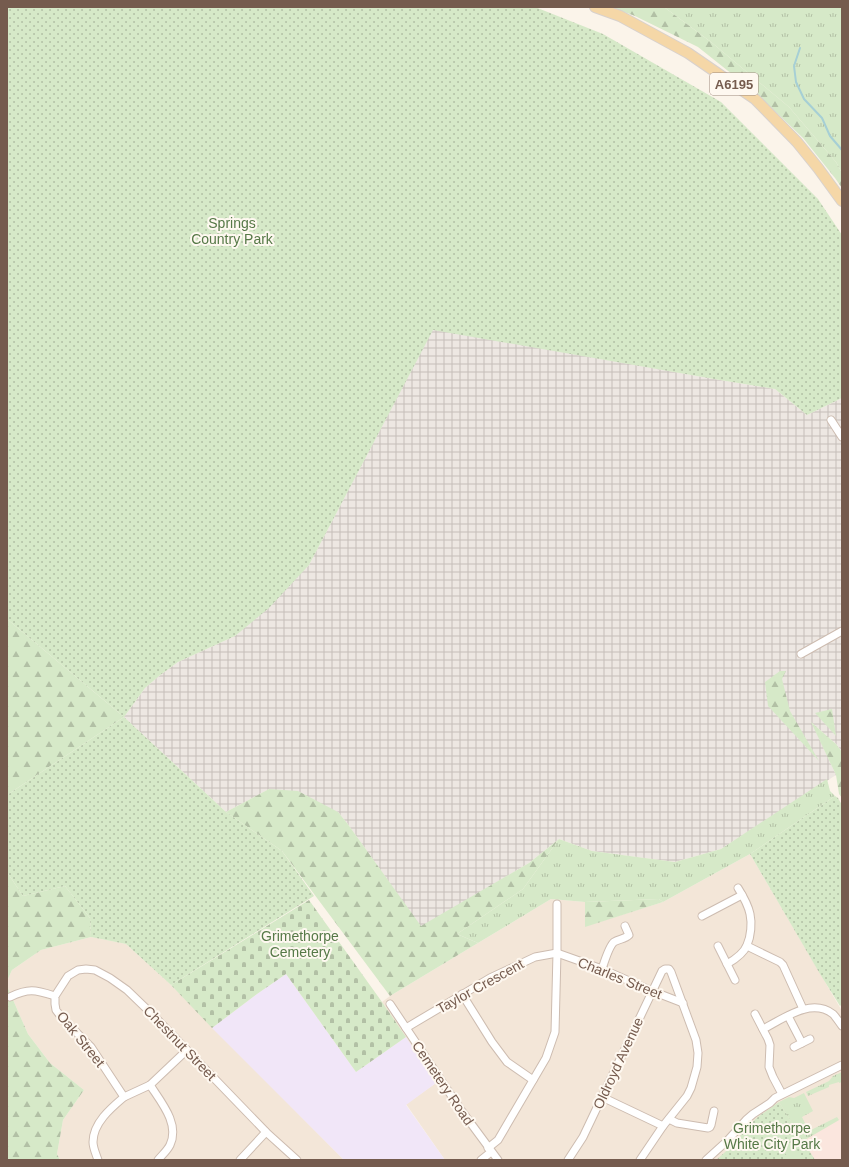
<svg xmlns="http://www.w3.org/2000/svg" width="849" height="1167" viewBox="0 0 849 1167" font-family="Helvetica,sans-serif">
	<style>
		.residential { fill: #f3e6d8 }
		.commercial { fill: #fbe6de }
		.industrial { fill: url(#industrial-grid) }
		.education { fill: #f1e6f8 }
		.grass { fill: url(#grass-tufts) }
		.forest { fill: url(#forest-firs) }
		.cemetery { fill: url(#cemetery-stones) }
		.park { fill: url(#park-dots) }
		.pitch { fill: #d6e9c8 }
		.lines { fill: none; stroke-linecap: round; stroke-linejoin: round }
		.stream { stroke: #a6cfd5; stroke-width: 2 }
		.street-casing { stroke: #cdbcb0; stroke-width: 9 }
		.primary-casing { stroke: #d8d1cd; stroke-width: 12 }
		.street { stroke: #fff; stroke-width: 7 }
		.primary { stroke: #f5d7a7; stroke-width: 10 }
		.labels { text-anchor: middle; dominant-baseline: central; stroke-width: 4; stroke-linejoin: round; paint-order: stroke }
		.shield { fill: #fef8f0; stroke: #9e8a7f; stroke-width: 1 }
		.shield-label { font-size: 13px; font-weight: bold; fill: #755b4e }
		.park-label { font-size: 14px; fill: #567947; stroke: #fef8f0 }
		.street-label { font-size: 14px; fill: #755b4e; stroke: #fef8f0 }
	</style>
	<defs>
		<pattern id="industrial-grid" width="8" height="8" patternUnits="userSpaceOnUse"><rect width="8" height="8" fill="#ede7e2"/><path d="M0 4h8M4 0v8" fill="none" stroke="#c5beb9"/></pattern>
		<pattern id="grass-tufts" width="24" height="20" patternUnits="userSpaceOnUse"><rect width="24" height="20" fill="#d6e9c8"/><path d="M3 7l-1-3M5 7V3M7 7l1-3M15 17l-1-3M17 17v-4M19 17l1-3" fill="none" stroke="#b2c0a5"/></pattern>
		<pattern id="forest-firs" width="22" height="20" patternUnits="userSpaceOnUse"><rect width="22" height="20" fill="#d6e9c8"/><path d="M5 1l3.5 6h-7zM16 11l3.5 6h-7z" fill="#b2c0a5"/></pattern>
		<pattern id="cemetery-stones" width="16" height="16" patternUnits="userSpaceOnUse"><rect width="16" height="16" fill="#d6e9c8"/><path d="M2 7V4a2 2 0 0 1 4 0v3zM10 15v-3a2 2 0 0 1 4 0v3z" fill="#b2c0a5"/></pattern>
		<pattern id="park-dots" width="8" height="8" patternUnits="userSpaceOnUse"><rect width="8" height="8" fill="#d6e9c8"/><path d="M2 2h.1M6 6h.1" fill="none" stroke="#b2c0a5" stroke-width="1.8" stroke-linecap="round"/></pattern>
	</defs>
	<rect width="100%" height="100%" fill="#fbf4ea"/>
	<g class="residential">
		<path d="M750 854 842 1011V1160H445L406 1104 436 1083 382 1002 390 996 551 899 585 902 586 926 663 902Z"/>
		<path d="M91 937 126 944 171 985 344 1160H60L57 1154 63 1120 84 1090 50 1063 28 1034 7 986V981L12 970 41 950Z"/>
	</g>
	<path class="commercial" d="M841 1119 842 1122V1160H815L803 1141Z"/>
	<path class="industrial" d="M433 329 714 379 775 389 807 415 842 398V752L836 744 812 723 836 775 721 849 675 862 592 851 559 839 529 863 421 927 347 823 338 812 269 789 226 812 124 717 145 688 159 676 178 662 235 636 309 565Z"/>
	<path class="education" d="M286 974 356 1072 406 1037 436 1083 406 1105 445 1160H344L212 1028 257 994Z"/>
	<g class="grass">
		<path d="M664 7H719L721 8 722 7H842V173L836 162 789 107 711 42Z"/>
		<path d="M827 779 830 791 835 796 750 854 663 902 659 899 585 902 551 899 478 943 457 934 523 889 559 839 592 851 675 862 721 849Z"/>
		<path d="M842 1072V1082L839 1083V1082L829 1085V1087L808 1096 806 1092 829 1081 833 1076Z"/>
		<path d="M804 1093 813 1111 802 1117 809 1131 837 1117 839 1120 803 1141 779 1102 789 1097 794 1098Z"/>
	</g>
	<g class="forest">
		<path d="M611 7H664L711 42 789 107 836 162 842 173V188L835 178 803 138 757 94 698 47 635 16Z"/>
		<path d="M7 619 124 717 7 795Z"/>
		<path d="M780 671H786L782 679 790 711 819 761 768 706 765 682Z"/>
		<path d="M832 709 836 736 815 713Z"/>
		<path d="M811 722 836 744 842 752V798L839 794 836 775Z"/>
		<path d="M269 789 298 791 338 812 347 823 421 926 529 863 559 839 523 889 457 934 478 943 390 996 282 851 226 812Z"/>
		<path d="M7 872 23 896 65 886 90 918 91 937 41 950 12 970 7 981Z"/>
		<path d="M659 899 663 902 585 927V902Z"/>
		<path d="M7 986 28 1034 50 1063 84 1090 63 1120 57 1154 60 1160H7Z"/>
	</g>
	<path class="cemetery" d="M309 900 382 1002 406 1037 356 1072 286 974 257 994 212 1028 171 985Z"/>
	<g class="park">
		<path d="M7 7H535L603 34 721 102 818 199 842 235V398L807 415 775 389 714 379 433 330 309 565 269 608 235 636 178 662 159 676 145 688 124 717 226 812 282 851 314 896 171 985 126 944 91 937 90 918 65 886 23 896 7 872V795L124 717 7 619Z"/>
		<path d="M835 796 838 798 842 805V1004L840 1006 820 974 750 854Z"/>
		<path d="M779 1102 815 1160H716L732 1146 748 1126 759 1116Z"/>
	</g>
	<path class="pitch" d="M792 1142 802 1158 799 1160H790L782 1149Z"/>
	<g class="lines">
		<path class="stream" d="M800 48 794 66 796 82 804 99 822 118 830 136 842 150"/>
		<defs>
			<g id="street">
				<path d="M831 420 842 437"/>
				<path d="M801 654 842 631"/>
				<path d="M702 916 742 895"/>
				<path d="M718 946 735 980"/>
				<path d="M747 946 780 962 783 965 803 1009"/>
				<path d="M727 964C734 960 744 953 747 945 751 936 752 923 750 914 748 904 743 896 738 888"/>
				<path d="M602 969C604 963 609 946 614 942 619 939 625 939 629 935L625 926"/>
				<path d="M462 994 492 1042 507 1062 533 1080"/>
				<path d="M10 997C29 988 35 990 55 996"/>
				<path d="M390 1004 461 1110 498 1160"/>
				<path d="M755 1014 768 1039 770 1045 769 1067 773 1077 782 1094"/>
				<path d="M788 1016 802 1043"/>
				<path d="M406 1028 490 978 535 957 557 953 602 969 652 991 683 1003"/>
				<path d="M763 1029C783 1019 811 997 833 1014 836 1017 839 1022 842 1026"/>
				<path d="M794 1047 810 1039"/>
				<path d="M150 1085C161 1102 180 1124 170 1145 167 1151 162 1155 158 1160"/>
				<path d="M124 1097 150 1085 187 1050"/>
				<path d="M602 1097 663 1126"/>
				<path d="M669 1119 677 1123 708 1128 710 1127 711 1125 714 1111"/>
				<path d="M488 1148 498 1140 546 1058 555 1032 557 953V904"/>
				<path d="M98 1160C96 1154 93 1148 93 1142 93 1123 111 1108 124 1097L91 1047 66 1022 59 1014 56 1010 55 1004V996L68 976 78 970 86 969 95 970 110 978 127 990 155 1017 266 1132 297 1160"/>
				<path d="M240 1160 266 1132"/>
				<path d="M481 1160 491 1152"/>
				<path d="M568 1160 583 1137 662 971 665 969H669L671 972 696 1040 698 1053 697 1067 691 1088 687 1096 663 1126 640 1160"/>
				<path d="M706 1160 727 1141 746 1120 753 1114 770 1103 775 1098 842 1065"/>
			</g>
			<path id="primary" d="M595 7 620 16 688 53 755 99 797 142 818 168 842 201"/>
		</defs>
		<use href="#street" class="street-casing"/>
		<use href="#primary" class="primary-casing"/>
		<use href="#street" class="street"/>
		<use href="#primary" class="primary"/>
	</g>
	<g class="labels">
		<rect class="shield" x="710" y="73" width="48" height="22" rx="3"/>
		<g class="shield-label">
			<text x="734" y="84">A6195</text>
		</g>
		<g class="park-label">
			<text x="232" y="223">Springs<tspan x="232" dy="16">Country Park</tspan></text>
			<text x="300" y="936">Grimethorpe<tspan x="300" dy="16">Cemetery</tspan></text>
			<text x="772" y="1128">Grimethorpe<tspan x="772" dy="16">White City Park</tspan></text>
		</g>
		<g class="street-label">
			<text transform="translate(620 978) rotate(22)">Charles Street</text>
			<text transform="translate(480 986) rotate(-29)">Taylor Crescent</text>
			<text transform="translate(81 1039) rotate(51)">Oak Street</text>
			<text transform="translate(180 1043) rotate(46)">Chestnut Street</text>
			<text transform="translate(618 1063) rotate(-65)">Oldroyd Avenue</text>
			<text transform="translate(443 1083) rotate(56)">Cemetery Road</text>
		</g>
	</g>
	<rect width="849" height="1167" fill="none" stroke="#755b4e" stroke-width="16"/>
</svg>
